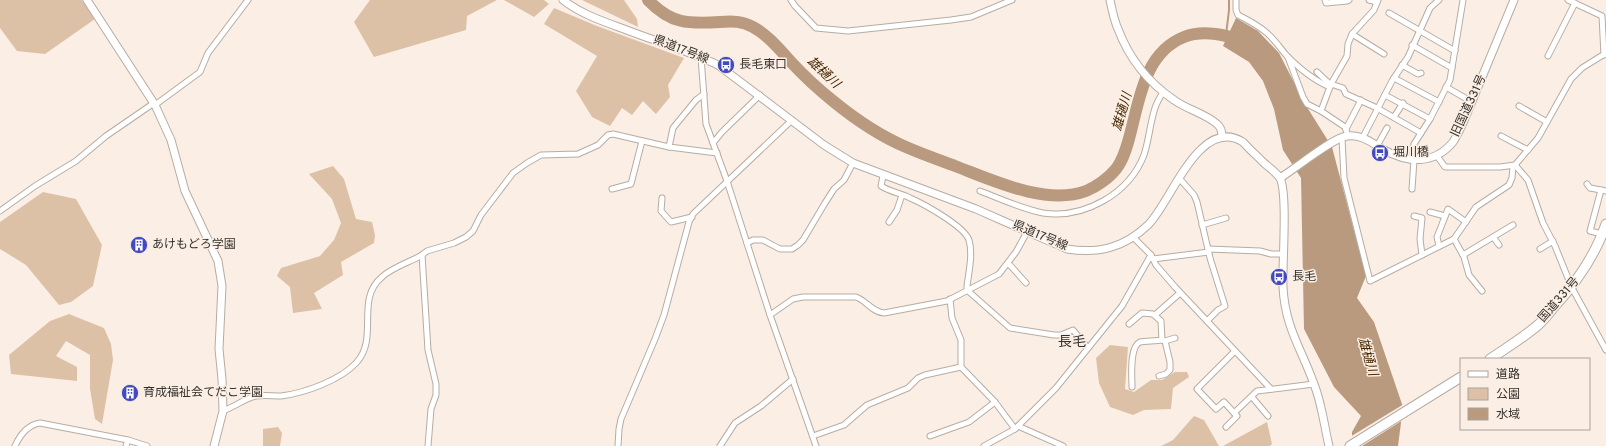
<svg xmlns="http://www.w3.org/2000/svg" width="1606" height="446" viewBox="0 0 1606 446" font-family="Overpass,'Noto Sans JP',sans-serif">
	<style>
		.green { fill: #ddc1a7 }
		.water { fill: #b99a7e }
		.pier { fill: #fbefe5 }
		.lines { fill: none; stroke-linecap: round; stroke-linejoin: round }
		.stream { stroke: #b99a7e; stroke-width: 2 }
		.river { stroke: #b99a7e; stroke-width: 12 }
		.minor-casing { stroke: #b7aca3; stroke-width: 7 }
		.tertiary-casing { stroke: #b7aca3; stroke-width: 9 }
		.secondary-casing { stroke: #b7aca3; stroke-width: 9 }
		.trunk-casing { stroke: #b7aca3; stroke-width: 11 }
		.minor { stroke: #fff; stroke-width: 5 }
		.tertiary { stroke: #fff; stroke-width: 7 }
		.secondary { stroke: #fff; stroke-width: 7 }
		.trunk { stroke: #fff; stroke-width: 9 }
		.labels { text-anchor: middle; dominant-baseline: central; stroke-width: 3; stroke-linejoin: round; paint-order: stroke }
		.street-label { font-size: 12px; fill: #332f2b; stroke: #fbefe5 }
		.poi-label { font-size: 12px; fill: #332f2b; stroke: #fbefe5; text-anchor: start }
		.water-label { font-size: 13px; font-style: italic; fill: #482803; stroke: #fbefe5 }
		.quarter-label { font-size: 14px; fill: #332f2b; stroke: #fbefe5 }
	</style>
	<rect width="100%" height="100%" fill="#fbefe5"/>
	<g class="green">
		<path d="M0 0H82L95 19 45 54 17 51 0 28Z"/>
		<path d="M370 0H497L467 16 466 30 374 57 354 22Z"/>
		<path d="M504 0H544L549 4 534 17Z"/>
		<path d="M582 0H624L637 19 638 27Z"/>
		<path d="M554 8 597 26 684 58 668 85 670 97 656 114 643 101 632 115 622 108 610 126 592 117 576 91 597 56 544 24Z"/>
		<path d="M333 166 344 179 356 219 372 222 375 235 374 243 341 262 343 275 314 293 322 309 293 313 290 287 277 276 281 268 320 256 334 240 341 223 332 199 309 174Z"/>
		<path d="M43 192 76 199 102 245 93 286 71 302 59 305 26 265 0 249V222Z"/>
		<path d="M69 314 104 328 111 344 113 360 102 424 95 419 90 389V355L66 341 56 356 77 367V381L11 374 9 355 50 321Z"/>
		<path d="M1110 345 1128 347 1125 389 1134 392 1151 380H1162L1175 372H1187L1189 377 1173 388 1171 409 1144 410 1133 415 1110 407 1099 383 1096 358Z"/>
		<path d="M1194 416 1204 420 1219 446H1161L1173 440Z"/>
		<path d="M1267 422 1272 444 1270 446H1223Z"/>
		<path d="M278 427 282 433 280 446H263V429Z"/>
	</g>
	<path class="water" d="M1236 18 1258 31 1279 53 1305 104 1332 147 1366 276 1357 298 1374 322 1403 407 1398 446H1352V432L1361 416 1334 387 1304 329 1301 178 1283 150 1274 109 1263 81 1249 62 1223 46Z"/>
	<path class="pier" d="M1404 404 1403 420 1362 446H1350V437Z"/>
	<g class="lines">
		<path class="stream" d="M1226 35 1229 10V0"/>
		<path class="river" d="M648 0C671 24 688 24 720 22 732 21 742 21 753 27 768 35 780 50 791 62 804 76 818 89 833 101 855 119 880 136 906 147 922 154 939 160 955 166 992 180 1046 206 1086 191 1096 187 1109 178 1116 169 1124 159 1128 143 1131 131 1140 96 1146 52 1184 37 1202 30 1225 34 1242 41"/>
		<defs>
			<g id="minor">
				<path d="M791 0 795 6 816 28 848 31 951 20 971 17 1012 0"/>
				<path d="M1325 0 1326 3 1347 1 1349 0"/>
				<path d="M1369 0 1377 2"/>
				<path d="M1568 0 1602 16 1604 55"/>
				<path d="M1236 1V10L1238 15C1248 20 1258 25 1267 33 1275 40 1280 48 1287 56 1299 68 1315 81 1330 87"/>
				<path d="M1389 13 1455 51"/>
				<path d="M1352 34 1384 54"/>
				<path d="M1412 45 1452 68"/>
				<path d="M1548 56 1575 3"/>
				<path d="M701 57 706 124 727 181 770 315 816 446"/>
				<path d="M1288 57 1303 97 1307 104 1321 111"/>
				<path d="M1402 65 1418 74 1421 73"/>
				<path d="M1317 72 1331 85"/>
				<path d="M1394 78 1439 102"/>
				<path d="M1331 84 1343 88 1346 94 1377 108 1421 133"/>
				<path d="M1446 87 1472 102"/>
				<path d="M1385 95 1430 119"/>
				<path d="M155 105 200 72 208 53 248 0"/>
				<path d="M1519 106 1547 122"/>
				<path d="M1394 117 1403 103"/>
				<path d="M1346 129 1361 100"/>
				<path d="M1348 136 1345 127 1321 111 1331 84 1347 56 1348 44 1352 34 1374 10 1378 0"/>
				<path d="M1501 136 1528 150"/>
				<path d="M1363 137 1392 81 1408 57 1430 8 1439 0"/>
				<path d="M1342 138 1344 178 1370 281 1454 239 1476 207 1509 185 1512 178 1513 166"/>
				<path d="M713 143 722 132 760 95"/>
				<path d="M1377 146 1387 128"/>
				<path d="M669 147 673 128 696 100 704 94"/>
				<path d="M1437 156 1445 167H1500L1515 165 1538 138 1571 79 1582 68 1606 53"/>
				<path d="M1411 160 1414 144 1430 119 1450 80 1463 0"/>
				<path d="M1515 165 1528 180 1543 223 1555 246 1572 288 1606 350"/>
				<path d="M883 176 881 186C890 192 901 193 910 198 924 204 964 226 969 240 973 254 969 271 967 286V290L1010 328 1054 335H1061L1073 330 1088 348"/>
				<path d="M1179 178 1194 195 1197 202 1210 258 1225 306 1218 310 1207 321"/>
				<path d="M1587 184 1590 188 1601 190"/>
				<path d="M612 189 631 184 642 141"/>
				<path d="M1412 189 1414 160"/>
				<path d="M980 191C1001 199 1022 209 1043 213 1084 219 1129 194 1144 155 1149 140 1150 123 1155 108 1157 102 1160 97 1163 92"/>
				<path d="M662 198 661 211 671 222 692 217"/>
				<path d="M0 211 35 186 76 161 106 136 154 103"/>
				<path d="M1430 212 1445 216"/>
				<path d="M1414 216 1422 218 1420 239 1422 255"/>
				<path d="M889 222 897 210 902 195"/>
				<path d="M1202 225 1226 218"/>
				<path d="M1602 234 1590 231 1601 190 1606 191"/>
				<path d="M1133 237 1151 255 1156 265 1175 287 1271 389"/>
				<path d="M1493 237 1499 245"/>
				<path d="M1454 239 1464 257 1469 275 1482 291"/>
				<path d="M747 243 753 240H763L780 249H792L798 245 803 240 825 203 834 189 844 180 853 163"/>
				<path d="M1439 246 1437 237 1448 209 1466 222"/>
				<path d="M1208 249 1260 251 1271 254H1283"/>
				<path d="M1540 249 1553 241"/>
				<path d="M422 255 428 350 436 384V395L431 409 428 446"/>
				<path d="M1463 255 1513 225"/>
				<path d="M1153 259 1209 252"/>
				<path d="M1008 263 1026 283"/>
				<path d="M950 299 952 318 961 340V367L995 402 1015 429"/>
				<path d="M770 315 793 299 803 297H856C867 301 872 312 884 313L947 301 999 274 1016 252 1027 232"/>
				<path d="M1155 315 1180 293"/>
				<path d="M1129 324 1142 313 1153 314 1161 321 1162 340 1165 341 1170 362V370L1166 374 1159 376"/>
				<path d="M1165 341 1175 338"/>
				<path d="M1132 387C1132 377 1129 347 1140 342 1145 341 1156 341 1162 340"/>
				<path d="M1252 397 1268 416"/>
				<path d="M223 411C234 407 246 398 256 396 264 395 273 396 281 396 305 393 341 380 357 362 379 337 355 299 382 277 391 268 410 262 422 255L427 251 454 243 466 237 473 231 481 215 513 173 527 163 541 155 578 154 598 145 608 135 613 134 669 147 717 153"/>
				<path d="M1234 413 1257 391 1314 384"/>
				<path d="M1018 426 1063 446"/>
				<path d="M1226 427 1237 416 1224 402 1216 409 1197 389 1235 351"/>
				<path d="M813 436 844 425 867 405 908 388 918 378 925 375 961 367"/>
				<path d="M930 436 969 422 995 402"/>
				<path d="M15 446C20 435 27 425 40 423L128 440 147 446"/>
				<path d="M126 446 128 440"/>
				<path d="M618 446 619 429 621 419 655 339 664 315 689 222 693 214 792 120"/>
				<path d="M720 446 735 423 761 406 793 379"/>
				<path d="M984 446 1015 429 1056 388 1122 306 1151 255"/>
			</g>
			<g id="tertiary">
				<path d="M87 0 155 105 171 140 185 191 218 261 222 286 219 349 222 379 223 411 214 446"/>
				<path d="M1110 0C1112 10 1114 20 1118 29 1129 58 1149 83 1174 100 1186 109 1206 114 1217 124 1221 127 1222 132 1222 137"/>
				<path d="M1280 178C1295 169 1332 138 1347 136 1362 134 1372 143 1384 150 1408 163 1434 165 1453 142 1457 136 1460 129 1463 123L1514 0"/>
			</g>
			<path id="secondary" d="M563 0C581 14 602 21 624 29 655 41 688 51 718 65L824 145 853 163 976 209 1067 249C1098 254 1124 248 1148 225 1171 203 1199 115 1243 142 1249 149 1256 155 1262 161 1268 167 1276 172 1280 178 1288 194 1282 265 1283 287 1285 327 1301 348 1314 384 1322 404 1324 425 1329 446"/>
			<g id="trunk">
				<path d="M1490 359C1506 348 1523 338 1538 325 1544 320 1549 313 1554 307 1577 282 1595 256 1606 224"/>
				<path d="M1350 446 1461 377"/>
			</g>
		</defs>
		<use href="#minor" class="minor-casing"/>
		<use href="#tertiary" class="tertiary-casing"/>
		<use href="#secondary" class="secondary-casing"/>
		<use href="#trunk" class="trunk-casing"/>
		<use href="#minor" class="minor"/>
		<use href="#tertiary" class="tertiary"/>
		<use href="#secondary" class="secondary"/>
		<use href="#trunk" class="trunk"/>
	</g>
	<defs>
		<symbol id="bus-disc" viewBox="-11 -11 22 22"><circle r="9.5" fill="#424abe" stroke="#fbefe5"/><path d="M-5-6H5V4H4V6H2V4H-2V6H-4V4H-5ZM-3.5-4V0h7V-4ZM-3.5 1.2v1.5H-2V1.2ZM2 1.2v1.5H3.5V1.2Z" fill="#fff"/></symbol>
		<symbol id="building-disc" viewBox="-11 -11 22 22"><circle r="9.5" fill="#424abe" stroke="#fbefe5"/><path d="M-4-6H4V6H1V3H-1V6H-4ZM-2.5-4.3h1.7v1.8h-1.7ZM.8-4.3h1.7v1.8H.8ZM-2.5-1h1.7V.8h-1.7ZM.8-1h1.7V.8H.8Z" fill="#fff"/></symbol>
	</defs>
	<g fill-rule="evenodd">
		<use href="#bus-disc" x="716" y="55" width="20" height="20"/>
		<use href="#bus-disc" x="1370" y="143" width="20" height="20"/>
		<use href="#building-disc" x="129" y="235" width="20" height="20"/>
		<use href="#bus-disc" x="1269" y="267" width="20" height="20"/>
		<use href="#building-disc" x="120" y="383" width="20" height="20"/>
	</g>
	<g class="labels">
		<g class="street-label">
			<text transform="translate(681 50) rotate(21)">県道17号線</text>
			<text transform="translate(1469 106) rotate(-65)">旧国道331号</text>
			<text transform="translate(1040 236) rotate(23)">県道17号線</text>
			<text transform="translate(1559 300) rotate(-49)">国道331号</text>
		</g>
		<g class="poi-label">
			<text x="739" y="65">長毛東口</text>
			<text x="1393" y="153">堀川橋</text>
			<text x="152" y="245">あけもどろ学園</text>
			<text x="1292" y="277">長毛</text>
			<text x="143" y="393">育成福祉会てだこ学園</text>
		</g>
		<g class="water-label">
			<text transform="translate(823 73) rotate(43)">雄樋川</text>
			<text transform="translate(1123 112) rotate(-74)">雄樋川</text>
			<text transform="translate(1367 357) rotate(74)">雄樋川</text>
		</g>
		<g class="quarter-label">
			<text x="1072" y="342">長毛</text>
		</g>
	</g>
	<rect x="1460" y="358" width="130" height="72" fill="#fbefe5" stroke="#aba29b"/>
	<rect x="1468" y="371" width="20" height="6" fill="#ffffff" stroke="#aba29b"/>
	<text x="1496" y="378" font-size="12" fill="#332f2b">道路</text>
	<rect x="1468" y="388" width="20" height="12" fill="#ddc1a7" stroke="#aba29b"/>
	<text x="1496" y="398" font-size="12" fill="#332f2b">公園</text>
	<rect x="1468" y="408" width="20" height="12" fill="#b99a7e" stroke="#aba29b"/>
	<text x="1496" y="418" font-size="12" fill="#332f2b">水域</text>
</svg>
